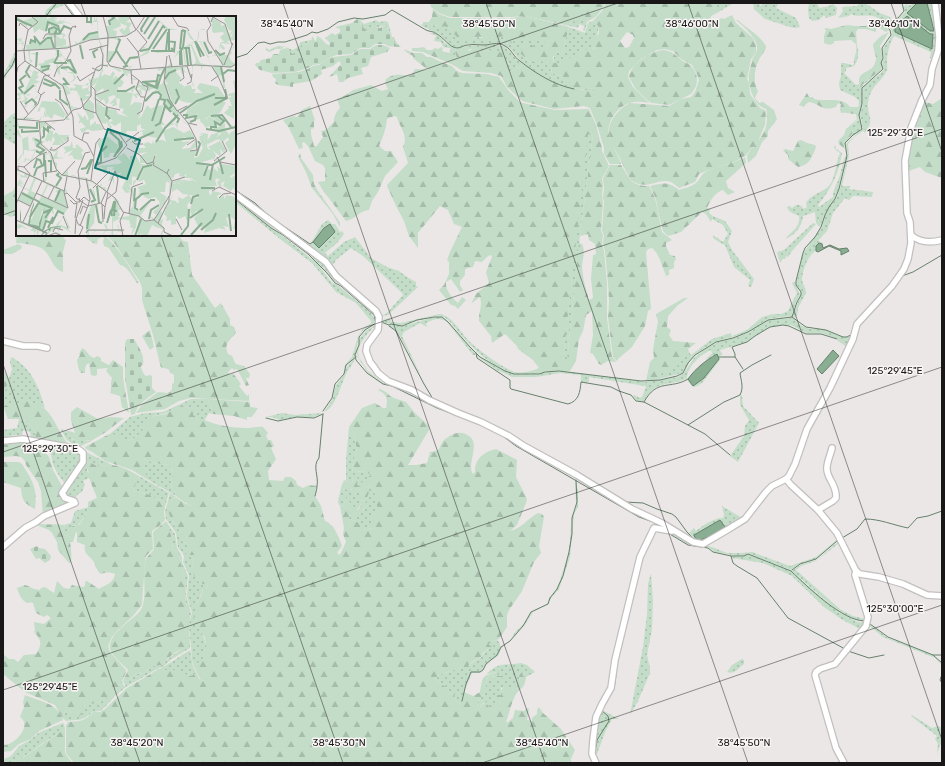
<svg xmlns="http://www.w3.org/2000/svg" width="945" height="766" viewBox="0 0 945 766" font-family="Rubik,sans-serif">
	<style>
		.grass { fill: url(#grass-dots); fill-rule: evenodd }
		.forest { fill: url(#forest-firs); fill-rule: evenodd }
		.cemetery { fill: url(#cemetery-stones) }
		.water { fill: #89ae92; stroke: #67816d }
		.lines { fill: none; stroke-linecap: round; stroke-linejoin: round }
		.stream { stroke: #67816d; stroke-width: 1 }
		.minor-casing { stroke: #c3bfbf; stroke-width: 8 }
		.minor { stroke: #fff; stroke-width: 5.5 }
		.ticks { fill: none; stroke: #191717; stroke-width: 1; stroke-opacity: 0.45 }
		.inset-river { fill: none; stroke: #89ae92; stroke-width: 2 }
		.inset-road { fill: none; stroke: #979493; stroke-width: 1 }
		.view { fill: #0f766e; fill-opacity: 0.15; stroke: #0f766e; stroke-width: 2 }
		.inset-edge { fill: none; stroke: #191717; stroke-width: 2 }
		.ticks-label { font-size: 10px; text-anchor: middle; fill: #191717; stroke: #f8f4f4; stroke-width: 3; stroke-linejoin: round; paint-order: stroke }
	</style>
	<defs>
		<pattern id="grass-dots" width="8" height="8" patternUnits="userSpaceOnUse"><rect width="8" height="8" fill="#c3ddc8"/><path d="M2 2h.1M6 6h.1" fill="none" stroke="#a7bdab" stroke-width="1.8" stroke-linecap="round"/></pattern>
		<pattern id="forest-firs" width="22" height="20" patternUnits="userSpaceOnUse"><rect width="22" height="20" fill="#c3ddc8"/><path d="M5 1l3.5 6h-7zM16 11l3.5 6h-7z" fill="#a7bdab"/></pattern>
		<pattern id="cemetery-stones" width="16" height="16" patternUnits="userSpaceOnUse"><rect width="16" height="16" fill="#c3ddc8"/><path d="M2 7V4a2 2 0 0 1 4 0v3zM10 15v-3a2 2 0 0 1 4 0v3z" fill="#a7bdab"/></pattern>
	</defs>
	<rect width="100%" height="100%" fill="#ebe7e6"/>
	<g class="grass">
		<path d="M55 3H63L64 5 52 10 50 17H45L46 10Z"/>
		<path d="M714 3H734L715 14Z"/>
		<path d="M753 3H758L761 6 763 3H779L776 8 796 18 800 27 796 28 790 27 765 19 754 9Z"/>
		<path d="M809 3H817L819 8 829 6 833 4 837 8 836 15 826 18 824 15 819 20 812 21 809 18 808 10Z"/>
		<path d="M865 3 880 13 890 17 891 20 884 23V25L881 27V21C873 11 860 19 851 14L849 16 838 18 843 11 842 7 857 6 859 4Z"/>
		<path d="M908 3H910L905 6 912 5 911 3 913 4 917 3 908 13 930 31 933 25 928 10 927 3H933L937 45 933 59 930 58 931 52 894 36C889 45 888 50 887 60 887 63 888 69 886 72 882 81 872 85 869 98 864 113 877 117 865 133L863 131 854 137 848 144 849 155 842 186H850L849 189 873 192 872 197 853 196 849 200 845 198 833 213 827 231 818 241 823 243V247L816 246V251C808 254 802 272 802 280 803 285 806 288 806 293L798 308 797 316 795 318 793 315 801 294V291L796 284 803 253 822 227 825 215 829 207 836 199 840 189 848 156 846 144 863 128 860 115 863 104V90L864 86 881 73 884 69 882 64 884 57 883 49C885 44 896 35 890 28 888 27 886 25 885 24L898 19 905 12 903 7ZM895 32 933 34 932 49Z"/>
		<path d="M580 14H585V20L590 21 587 22 585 31H583L584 26 579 24 578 28 570 26 571 21Z"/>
		<path d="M376 20 379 22 385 21 388 22 392 37H394L396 42 401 47H398L392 39 386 25C380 27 373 27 368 32L360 24 361 21 364 24Z"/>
		<path d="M593 21 599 27 593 51H590L588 50 578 52V55L569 59 560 60 561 63H554V55L557 52 562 53 569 27 585 33 588 23Z"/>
		<path d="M423 22H429L432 25 448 27 457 36 468 41 478 37 492 40 495 37 503 36 507 44C511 42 515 40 520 39 526 39 545 40 549 44L547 47 535 50 533 48 525 57 530 63C536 60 542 60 547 62L552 73 564 77 573 85 587 87 595 90 593 92C590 92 588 91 585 90 578 88 570 89 564 86 552 82 536 73 526 66 518 59 512 47 501 44 494 42 489 45 483 45 478 45 472 44 468 44 464 45 460 48 456 48 450 47 444 38 440 35 434 30 428 30 421 25L423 24Z"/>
		<path d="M426 30 430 33H435L440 36 445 43 456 49 455 52 457 58 450 57 442 51 449 53 451 49 449 48 443 47 441 42 434 41 436 35 431 34Z"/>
		<path d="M311 40 312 41 311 43 302 45 301 52 296 57 284 46 282 49H275L270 52 267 51 265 47 269 50C279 44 283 46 293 50L299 46 300 42Z"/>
		<path d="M494 44 505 47 523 64 511 72 509 70V63L505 59 489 50 483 51 471 49 467 50 463 47C473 44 483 47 494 44Z"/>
		<path d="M856 45H857C859 52 859 60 854 66L846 68V71L844 73 856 85 859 84 860 87 867 80 877 73 881 65 882 68 879 72 863 85 862 88V104L859 115 862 127 857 133 850 137 852 134V125L860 119 858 116 859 101 855 97 840 90 839 83 841 76V63H844L853 65 854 64C853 57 858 52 856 45Z"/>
		<path d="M17 48V55L14 66 7 73 6 77 3 81V76Z"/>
		<path d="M17 112V146L3 137V123L11 115Z"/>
		<path d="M587 133 593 135 580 236 567 360H563Z"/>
		<path d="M836 146V149L842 153C839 173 831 189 818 205L819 207 833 197C833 189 837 184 839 178 842 170 842 162 846 155L847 156 839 188 835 198 824 216 820 227 816 223 815 212 803 216C802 226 796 235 785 239 791 232 801 227 799 216 794 213 789 213 787 207L789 206 792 208 796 205H800L804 209 807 207 806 203C811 194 822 193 829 186 835 179 836 162 840 153L835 149 834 147Z"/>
		<path d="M235 191 252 202 271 218 310 245 322 224 328 220 332 224H335L340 232 342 231 344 234 337 243 325 253 328 256 344 242 355 237 371 258 387 267 399 271 407 277 416 282V286L418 287 388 315 382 316 336 275 330 264 235 193ZM351 248 363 256 402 293 403 295 386 314 383 315 381 314 338 276 332 266 337 259Z"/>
		<path d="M235 196 324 262 377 315 376 328H373C366 335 355 347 359 357L358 358 357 353 359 348V339L366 331 377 324V316L343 285 333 281 328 273 309 254 277 229 271 227 235 198Z"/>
		<path d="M235 200 271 228 283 236 318 264 331 282 340 287 371 313 375 320V322C370 327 360 330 358 338 357 344 358 352 355 357 352 362 347 362 344 369L345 365 352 357 358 336 363 329 371 323V321L356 303 336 292 312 263 280 239 235 202Z"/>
		<path d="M713 216 725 221 732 231 728 242 732 250 754 279 751 287 748 286 750 280 734 267 725 245 722 244 713 238V235L723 242 728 234 723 225 712 219Z"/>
		<path d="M813 223 816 224 792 251 788 257 786 256 785 259H783L780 263 777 252 784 250Z"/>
		<path d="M795 282 800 295 796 302 792 314C795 322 803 328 812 329 816 329 820 328 825 330 835 333 841 340 852 335L847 347 838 341V339L822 333H806L791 325H781L770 327 754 336 749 341 720 350 722 354 719 357 720 360 702 383 695 387 692 386 687 380 688 379 693 386 718 359 717 354 706 360V359L712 353 711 350C701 354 687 367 687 378 668 388 657 378 644 401 638 402 635 400 633 396L634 395 640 398 642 397 646 387 645 386 589 377V381L587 383 581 382V375L560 373 536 377H512L495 369 477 356V354L480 357 500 369 515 374 536 375 548 372H569L645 382 678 377 684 373 694 358 705 349 718 342 734 338 748 333 768 320 792 318 791 316 768 319 748 332 733 337 732 336 747 330 762 317 773 314H781L788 311 797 293 792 283Z"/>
		<path d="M439 314C453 316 460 332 469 341 477 349 504 369 515 372 522 373 528 372 534 370L537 374 515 373 510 372C491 365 476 352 463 337 457 331 451 321 444 317 434 312 412 324 401 325 397 326 385 323 381 321L389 318 392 322 401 323Z"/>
		<path d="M435 317H441L446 320 475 353V355H473L447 322C439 317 435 319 426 323L427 327 420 323 404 332 402 336 422 378 397 331 389 326 391 325 403 326Z"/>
		<path d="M731 333 732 337 717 341 706 347 694 355 682 373 659 379 660 374 667 371 689 352 691 355 712 339Z"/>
		<path d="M11 357C31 367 39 387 45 408L30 402 29 399 13 406H4L3 397 12 369 10 363Z"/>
		<path d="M355 358C354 363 350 367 347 372 342 382 335 409 324 412L332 400 336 385 344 375 346 368Z"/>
		<path d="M359 359H360L368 371 383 383H387L414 393 424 399 458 415 482 423 508 436 524 447 581 479 627 508 654 521 667 529 654 521 642 518 580 480 523 449 504 436 477 422 440 408 406 391 383 384 369 374Z"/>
		<path d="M742 395 743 406 759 423 738 462 730 456 744 436 745 426 749 420 740 405V396Z"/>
		<path d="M191 399H208L213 414 209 413 204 421 193 415 191 408H188L182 406C172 410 164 415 153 416L146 425 145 428C140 434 131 444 122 440 118 438 115 435 111 433L130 417 145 413 163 412Z"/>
		<path d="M282 413 295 415 322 413 314 417H297L280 420 272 417H266Z"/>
		<path d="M19 419C30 421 34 427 36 438L31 437 30 432 23 430 22 435H14L3 438V430L17 428Z"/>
		<path d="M349 427 350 432 354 435 357 450 352 466 353 472 367 471 370 477 368 481 359 487 357 484 356 475 353 476 352 484 346 481V460Z"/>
		<path d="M61 429 65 431 73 440 91 441 81 446 76 447 66 439Z"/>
		<path d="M32 443 77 450 84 457 66 485 59 476 53 465 51 455 46 449Z"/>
		<path d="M86 452 112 465 98 466 90 462 87 471 90 475 89 478 83 481 85 484 82 492 78 494 74 500 68 498 64 491 67 489Z"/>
		<path d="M143 459 155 463 168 465 171 467 173 473 171 485 176 496 143 477 148 471 143 466Z"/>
		<path d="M139 476 169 493 166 503 152 497 151 495 133 491Z"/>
		<path d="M575 480H576L578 492V507L574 514 570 557 559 589 551 598 548 604 533 612 524 626 517 632 510 641 502 647 498 656 486 664 480 673H472L465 689 462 702 459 704 454 698 452 693 450 695 449 690 434 678 442 674 456 669 470 667H468C472 661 477 661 481 657 484 654 484 652 488 650L490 642 497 640 499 642 501 647 510 641 515 632 524 624 531 612 547 604 549 598 556 590 560 580 569 552 572 515 576 508V502Z"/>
		<path d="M373 486 379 510 378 513 372 516 371 518 373 522V528L363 530 361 529 359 522 352 520V524H350L349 517 350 514H360L364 509 363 507 368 495 363 492 362 489 365 487Z"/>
		<path d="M341 487 344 490C350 487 357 492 362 495L361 503 358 509 356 510 345 497 342 500 345 503V505L340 506 338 502Z"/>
		<path d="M170 493 176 497 173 499 172 520 174 525 180 530 183 537V542L187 543 188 545 186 549 188 550V551L191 554H195C191 563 192 575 199 582 201 584 206 584 208 586L206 590 203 589C201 597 195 604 195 612 196 627 212 643 204 658 202 661 197 664 194 666L192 660 189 623 192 613 187 596 189 575 183 562 184 557 182 552 178 548 176 533 166 519 165 512Z"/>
		<path d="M722 506 742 518C734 525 713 539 703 542 699 543 696 542 693 541L695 539 689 533 694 528 696 531C703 525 714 518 723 518L724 515ZM720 520 725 527 710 536 698 541 694 536V535Z"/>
		<path d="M89 507 85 516 78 525H73L69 534 65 536 59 530 65 529 64 525 71 523 75 511Z"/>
		<path d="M170 527 175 534 177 548 181 554 182 562 188 576 186 595 191 613 189 623 190 648 172 659 164 666 157 669 126 687 123 681 129 680 136 674 144 673 153 666 162 665C169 657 178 651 187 646L188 612 185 596 186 585 180 560 178 553 173 548 171 540V535L169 531Z"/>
		<path d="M669 533H676L727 553H741L752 552 790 566 816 557 839 538V539L816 559 799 564 791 570 750 554 747 553 744 556H738L715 552 708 547 688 544Z"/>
		<path d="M840 540 853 570 867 616 866 621H858L838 611 792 571 800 565 817 560ZM839 543 851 570 866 616 865 619 853 616 841 610 796 570 801 566 816 561Z"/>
		<path d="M747 554 791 571 838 612 858 622 866 623 857 634 859 629 858 628 841 619 824 607 792 576 763 563 732 558V556L742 557Z"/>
		<path d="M651 573 653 601 652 629 647 655 650 668V673L638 701 630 715 643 647 647 615 648 584Z"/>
		<path d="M868 623 888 638 933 655 942 664V665L935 658 883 637 867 624Z"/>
		<path d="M190 650 193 666 197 674 189 676 171 670H157C169 665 179 656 190 650Z"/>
		<path d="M742 659 744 660V664C738 668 735 675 727 672L732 665Z"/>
		<path d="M521 663 527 665 535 672 526 677 523 676 522 672 518 675 520 680 518 688C512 691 508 689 503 687L501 688V691L503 693 502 695H495L500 699 499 705 490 708 488 706 487 703H483L480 707H477L479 699 484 694 488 676 493 674V678L499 679V677L496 672 486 674C500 661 504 666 521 663Z"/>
		<path d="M122 681 123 685 126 687 115 696 104 708 100 711 92 712C83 722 78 719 66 721L62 717 66 710H69L71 713 84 704 100 702 115 691Z"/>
		<path d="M602 710 619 719H612L606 730 595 759 597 745 594 756 597 717 601 711 607 715Z"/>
		<path d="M912 715 932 728 938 726 942 728V740L937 754 938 744 935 739 937 736 911 716Z"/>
		<path d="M63 723 64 724 65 729C58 734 50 738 43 743 30 752 19 763 3 763V760L11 756 19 746 30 740 40 732Z"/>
	</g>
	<g class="forest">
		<path d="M430 3H605C601 11 595 21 585 21V14H580L579 22 571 21 570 26 525 16 511 17H450L439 13 431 7Z"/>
		<path d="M606 3H714L715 14 711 16 710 22H712L722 18 724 19 732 15 736 23 753 38 756 46V52L751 59 747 79 749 82 750 94 752 97 760 108 766 111 765 125 758 141 746 155 736 161 706 171 699 174 695 182 679 188C677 186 674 184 671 182 658 177 647 192 631 180 627 174 624 167 621 161 617 152 609 142 609 132 609 119 620 108 630 103L669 106 681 99 691 97 695 92 699 80 697 74 692 65 681 59 673 51 665 49 657 50 641 59 629 71 628 77 633 87 649 103C643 102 636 101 630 103 618 106 606 122 609 135 611 145 618 154 621 164H610L604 154V148L597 125 590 108 584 106 554 109 522 101 507 87 501 76 491 73 463 71 453 65 423 52 412 51V48C416 48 420 48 424 47L427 50H432L435 48 438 49 441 47 443 48 442 51 455 58H457L455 52 456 49 463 47 469 51 476 47 478 51 481 49 483 51 489 50 494 52 499 51C504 55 511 64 509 70L511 72 523 64 542 77 563 86 593 92 595 90 587 87 576 88 564 77 552 73 551 69 548 68 547 62 535 61 534 63H530L525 57 521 54 520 52 526 44 532 45 535 50 538 49 539 47H547L549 44C545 40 524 39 518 40 513 40 511 44 507 44L503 36C496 37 487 45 482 37 476 36 474 39 469 41 461 44 453 32 448 27L432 25 429 22 432 17 433 9 439 14 450 18H511L525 16 566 26 569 27 562 53 560 55 559 52H557L553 57 554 63H561L560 60C569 58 575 57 580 50L585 49 590 51 593 50 595 48 591 44 599 33V27L593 21 602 11ZM627 32 633 35 634 38 629 47 625 48 620 41Z"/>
		<path d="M736 20H738C747 29 759 34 766 46 766 52 761 54 759 60 754 69 753 83 758 91L755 98 759 103 763 102 774 110 777 119 768 131V136L762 142 756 156 748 163 747 156C754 142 767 137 767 118 766 114 768 112 766 109 755 106 749 89 749 79 748 74 751 66 752 61 753 55 758 53 757 46 755 36 744 27 736 20Z"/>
		<path d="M847 25C853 26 858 26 864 26 872 25 876 29 884 25L889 30 886 32 879 28 876 29V32L866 29H858L856 32 857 45 851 40 834 41V43L830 45 824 43V36L826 30 824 29 826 28 831 29Z"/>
		<path d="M889 32 880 46 882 55 881 68 877 73 867 80 860 87C855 69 871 75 875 63 878 56 873 51 873 44L881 36Z"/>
		<path d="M404 49 413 53H422L427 57H431L439 61 452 66 457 71 462 73 487 74 499 77 509 91 520 102 523 103 555 110 589 109 596 125 602 148V151L609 166 602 178 603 185 602 194 603 202 601 231 603 235 602 243 604 251 607 284V318L612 357 616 361 615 362 608 361 601 365 599 364 593 354 590 353 593 335 592 311 586 315 583 331 579 339 576 361 570 371H546L537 374 534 370 539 368 533 360 518 349 517 346 505 334 492 343 491 336 479 321C478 313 483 307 480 297L472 303V302L476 294 489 283 486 272 492 257 491 255 488 256 482 262 475 261 473 267 467 268 465 270V275L460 281V285L463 290 462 291 460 292 451 279 446 282C445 290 452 298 458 303L462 297 466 300 458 309 455 306 451 305 439 290 444 285 449 274V262L447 260 450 252 462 227 454 224 448 210 440 206 418 233V248L409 236 404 221 396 206 387 186 388 184 408 163 403 147C409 135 399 127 397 117L394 116 387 119C386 129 383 137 379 146L385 151H391L398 162 385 176 378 192 372 201 369 210C360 210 356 219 346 221L322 189 318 182 325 181V168L323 165 315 161 308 146 304 142 302 143 303 148 299 149 289 128 283 120 293 116 297 117 302 110 310 106 315 120 314 121V128L311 129V134L314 146 316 147 323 137 321 131 326 130 334 122C334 116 336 112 340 108L337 99 346 95 353 90 371 85 382 91 388 89 385 83 386 79C397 72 400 76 412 75L415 69 428 70 413 58V56L406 52ZM588 134 593 135 580 236 588 234 589 240 595 244 596 254 593 255 591 279 593 298 589 300C586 290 583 279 582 268 582 259 586 252 582 244L579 243 567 360H563Z"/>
		<path d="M664 50C671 51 675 54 680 59 683 62 688 63 691 66 699 74 699 85 691 94L669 105 652 103 648 101 635 88 629 77C631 63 651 51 664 50Z"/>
		<path d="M807 93 809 97H813L814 99C825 102 843 96 850 107H859L858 116 860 120 858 119 852 125V134L844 145 847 156 846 155V150L839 144 838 141 844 135 846 129 857 119 856 114C851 114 847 112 841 113L840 109 841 104 838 103 836 107C820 112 822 104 809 102L806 104 804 107 799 105Z"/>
		<path d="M942 98V178L925 172 920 167 909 171 907 170C906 147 914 124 923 103L925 102 933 104Z"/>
		<path d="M801 140 807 143 815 145 816 147C812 157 810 165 798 167L788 159V155L783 150 785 149 793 151 798 141Z"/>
		<path d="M300 153 301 158 313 175 314 184 318 191 337 218 340 223V227L333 214 312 188 306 172 298 157Z"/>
		<path d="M745 157 746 163 726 181 728 188 735 192 728 195 723 190C715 192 710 201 707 208L710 209 709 213 713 216 711 222 706 214 702 212 681 232 668 236 663 231 658 211 656 199 650 186C663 183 668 181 679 190 685 188 692 187 697 182 701 178 701 174 707 171 720 165 733 164 745 157Z"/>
		<path d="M610 165H621C630 178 630 186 649 186L655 198 662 232 672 240 666 243V246L670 255 675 256 676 259 674 262V268L669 270V275L666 276C662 266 660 255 652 248L648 249 646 252 651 309 648 311 645 326 632 347 618 359 617 361 613 357 608 318 609 302 608 283 605 251 603 243 604 235 602 231 604 202 603 197 604 189 603 178Z"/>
		<path d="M17 182V215L10 217 3 213 4 199 3 196 13 191Z"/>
		<path d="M17 234 68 235 63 238 66 240 63 252V272C52 269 52 257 44 250 38 245 24 243 16 243Z"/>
		<path d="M83 235H104C119 247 129 267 139 283H137C132 277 128 266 120 265L109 248 104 246 103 242 104 238 102 237 98 239 97 244 93 243Z"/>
		<path d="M106 235H178L183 241 188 242 192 275 215 308 221 303 230 319V325L234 327 236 332C231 341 223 342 228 354 235 356 232 359 236 364L244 366 250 374 249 378H246L249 385 246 386 237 369 234 370 232 368 228 372 230 375 233 373 241 384 239 386 247 396 249 394V401L191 398 179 401 165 409 136 413 142 404 158 392 167 393 170 392 172 389V384L174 383V375L171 373 168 369 164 368H161L153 335 142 300V288L140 282 115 244Z"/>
		<path d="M18 244 22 246 21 249 12 254H3V250Z"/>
		<path d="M684 298H688L678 305 668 316 667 327 671 330 669 335 673 341 696 343 688 349 689 352 682 358 676 368 660 374 659 379 646 381 650 362 654 358 653 349 658 321 656 314Z"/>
		<path d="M150 330 154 347 150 350 142 336Z"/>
		<path d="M82 348C87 350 89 357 94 358L97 356 101 358V361L109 365 113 360 123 367V378L129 413 122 407 120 396 110 393C112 388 110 383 112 378L106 371 108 368 97 369V375L94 376 91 375 89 363 86 365 85 369V373H81L79 370 77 360 80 355 79 354Z"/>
		<path d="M3 369 9 379 3 397 4 406C12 406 16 407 21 400L29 398 30 402C35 404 41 405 45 409 56 419 59 435 70 446L36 438C32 419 24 419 8 419L3 405Z"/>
		<path d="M380 389 386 392 390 396 394 398 406 402 415 413 429 426V430L408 465H416L427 463 430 452C442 451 438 448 443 441 446 438 452 434 457 433 461 432 465 433 469 436 481 444 466 464 473 474L475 472C474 459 484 452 496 449L517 460 516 477 527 499 526 503 517 525 510 531C521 529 528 518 538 513L542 514 544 517 539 546 541 553 534 562 522 591 509 610 507 615V627L499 639 490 642 489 645 492 646 483 653 481 657 472 662 468 666 471 667C466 669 462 668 457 669 449 671 441 674 434 678L449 690 450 695 452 693V688L454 686 455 691 454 698 459 704 462 702 464 692 473 696 480 692C483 676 481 676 497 672L498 676H504L502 679H496L494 680 493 674 488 676 484 694 479 699 477 707H480L486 701 488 706 491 708 493 703 497 702V705H499L500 699 493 698 495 695H502L503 693 501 691 505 683 510 689 513 690 518 688V683L520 680 518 675 522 672 523 676 526 677C525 690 519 688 515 696 511 704 509 714 506 722H508L513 718 515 710 524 711 527 708 529 709 527 720 532 721V718L537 714V710L539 707 543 713 561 729 575 750 571 759V763H74L66 753V725L68 722C80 721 84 722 93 712H100L105 709 127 688 157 670H177L189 676 197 674 199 679 204 681 200 679 194 666 204 658 206 648 205 638 194 619 195 607 202 594 203 589 204 588 206 590 208 586C206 584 201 584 199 582 191 575 191 564 195 555H185L188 551V550L185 549 188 545 187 543 181 541V539L183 537 180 530 177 529C170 518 163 506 176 497L184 503 192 506 184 502 176 496 171 485 173 473 171 467 168 465 155 463 143 459V466L148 471 143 477 132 470 105 461 92 452 86 449 85 447 111 433C115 435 118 437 122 439 135 446 146 426 150 417L166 414 174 408 182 406 188 408 195 407 197 410 193 412V415C210 424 228 428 247 428 253 428 257 426 263 427L268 433 266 436 268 440H271L274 446 271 448 276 459 268 471 269 480 283 481 285 477H291L296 481 297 485 303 488 309 485 317 486 315 496 321 506 325 521C334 524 339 537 342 546L337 553 340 555 346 542 343 534 344 528 340 506 345 505V503L340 499 341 497H345L357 510 359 509 361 503 362 495 351 489 349 491 346 489 344 490 341 487 344 480 352 484 353 476 356 475 358 479 357 484 359 487 363 481H368V477L370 476 367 471 353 472 352 466 357 450 354 435 350 432 349 427 362 408 375 403 383 408H386C388 398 387 395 378 390ZM373 486 375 494C371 501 380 504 378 513 374 514 370 516 371 521L373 522V528L363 530 361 529V524L358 522 352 520V524H350L349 517 350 514 354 516C356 515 358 515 360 514 364 512 367 497 369 492L368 490 363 492V489L365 487Z"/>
		<path d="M208 399 250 402V407L258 408 252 417H247V420L234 416 213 414Z"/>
		<path d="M77 407 98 419 111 417 124 418 106 432 91 441C87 440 85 441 81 441 73 442 70 436 65 431H69L75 433 71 420V412Z"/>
		<path d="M3 442H28L33 447 46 453 49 457 53 470 63 488 60 495 72 502 43 516 41 491 38 482 26 465 25 461 21 457 16 456 3 457Z"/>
		<path d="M90 461C97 469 103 465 112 465 121 466 131 471 139 476L133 491 151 495 152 497 166 503 164 512 165 520 158 527 152 531 153 549 146 556 145 561 142 605 132 617 118 630 112 637 108 646 110 652 126 670C125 681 109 701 97 703 91 704 86 703 82 707L81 713 80 716 71 717 69 710H66L62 717 55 705 25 692 3 674V654L9 659H14L18 662 24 655 36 654C42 645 42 640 34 632L35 630 34 622 44 624 51 618 47 615 44 617 36 613 33 603C30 602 28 603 26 602 22 601 18 592 17 588L25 585C32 587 31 589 40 590L41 588 45 587 54 593 57 581 64 588 69 589 72 585 84 587 85 585V582L87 581 99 589C105 585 114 583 115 574 110 572 106 572 101 574 97 571 96 567 94 562 90 556 83 554 85 545L77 542V532H76L73 542H70C71 547 72 557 71 562L69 563 58 550 57 542 52 533 49 530 36 525 38 523C47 526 54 523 64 525L65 529 59 530 65 536 69 534C70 527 71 525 79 525 84 518 89 511 88 502L97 498 89 478C90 472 85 468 90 461Z"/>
		<path d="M3 462H19L22 464C32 480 38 488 35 509 24 503 22 501 21 488L3 482Z"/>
		<path d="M166 521 170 527 169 531 171 535V540L173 548 178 553 180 560 186 585 185 596 188 612V646C184 649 181 649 178 651 173 653 165 661 162 665L153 666 144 673 136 674 129 680 123 681 128 670C123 665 111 654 110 649 108 633 132 621 140 611 149 599 141 573 146 559 148 555 152 553 154 549L153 532Z"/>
		<path d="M25 695C40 702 57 702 63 720L39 731 31 739 19 744 11 751 3 752V745C14 746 33 726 20 717L24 707 23 702Z"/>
		<path d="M65 729V753L72 763H9L24 757 44 743Z"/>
	</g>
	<g class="cemetery">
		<path d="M357 19 361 20 360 24 368 32 374 27 380 28 386 25 392 39 398 47 388 46 385 44H375L370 48H360L351 54 336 55 327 59 320 64 313 65 308 68 295 72 272 73 260 70 255 65 256 63H259L261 60 271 58 273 54H279L280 50 286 48 295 56H297L295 54 296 52H301L300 48 302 45 311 43 312 36 313 37 315 41H316L317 36C323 38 324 44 329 45L330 43 325 38 332 33 335 35 340 32V29L335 27 352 23Z"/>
		<path d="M376 45H383L390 48 387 52 371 57 368 66 361 68 363 74 348 78 343 82H339L337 74 329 77 341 64 339 61 333 66 321 70 322 74 311 81 293 84V87L278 85 275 83 276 79 273 77 272 74 299 72 308 69 313 66 319 65 327 59 333 57 351 55 360 49H370Z"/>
		<path d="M127 339H134C139 348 145 355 143 365L141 366C141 369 144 375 146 376L150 375 152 376V388L156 392C148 398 137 404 135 414L131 415 125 378V343Z"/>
		<path d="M37 546 39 548 45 549 51 556 50 560 45 563 39 558 36 559 30 549Z"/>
	</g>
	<g class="water">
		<path d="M917 3H927C929 12 932 21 934 31H930L907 13Z"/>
		<path d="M907 16 930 34H933L932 49 895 32V27Z"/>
		<path d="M330 224 335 232 319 248 313 242 324 228Z"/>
		<path d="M819 243 822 244 823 248 830 245 839 249 847 248 849 251 841 255V251L829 246 818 252 816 251V246Z"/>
		<path d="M833 350 839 356 822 374 817 369Z"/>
		<path d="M717 354 719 359 704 378 693 386 688 379C696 368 705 361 717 354Z"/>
		<path d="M720 520 725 527 710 536 698 541 694 536V535Z"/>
	</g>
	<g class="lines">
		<g class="stream">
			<path d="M64 3 74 17"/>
			<path d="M131 3 141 17"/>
			<path d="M46 17 49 12 57 3"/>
			<path d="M235 58 247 54 258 43 264 42 270 44 278 42H285L307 35 312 32 317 33 328 29 338 22 354 18 363 19 385 15 392 10 426 30C430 32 434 31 437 34 443 37 450 48 457 48 461 48 464 45 468 45 473 44 479 45 484 45 491 45 497 41 505 46 511 49 514 57 520 61 535 73 554 85 574 89"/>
			<path d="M3 78 12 66 17 53"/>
			<path d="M235 190 255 203 271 218"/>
			<path d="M235 199 271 228 283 235 308 254 327 273 335 283 341 286 374 315 376 323 365 330 359 337V345L355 355 356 360 367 373 383 384 392 386 437 408 458 416"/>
			<path d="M276 221 310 244 313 242"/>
			<path d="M902 276 913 272 942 255"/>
			<path d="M792 317 806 327 826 330 843 337H847L852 334"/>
			<path d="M381 322 389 325 391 324 402 326 417 320 434 317H442L448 322 470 347 480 357 505 371 514 374H539L545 372 559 371 641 381 660 380 677 376 683 373 688 363 695 355 716 342 733 338 748 332 768 320 792 317 797 302 801 295V292L796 285V281L803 253 805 248 815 237 821 227 825 215 829 207 835 199 839 189 847 156 845 143 853 135 862 129 859 115 862 104V88L883 69 881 63 883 58 882 48 891 35 890 30 884 24 898 18 904 11 902 3"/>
			<path d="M389 326 396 331 424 384 433 399"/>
			<path d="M476 353 477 358 510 380V388L511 389 568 404C579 401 580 392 581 382L611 387 619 391 631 395 636 401 644 402 688 425 724 402 740 395C744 387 741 381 740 373L752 365 771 355"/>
			<path d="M719 357H735V354L732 347 747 342 755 336 770 327 783 325 789 326 806 334H821L837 339"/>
			<path d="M735 357 743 369"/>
			<path d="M644 402C657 378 670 390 688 379"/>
			<path d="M323 411 332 398 335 384 344 374 346 365 356 357"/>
			<path d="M266 418 278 421 297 417 314 418 323 414"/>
			<path d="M478 418 491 424"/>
			<path d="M688 425 705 434 730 455"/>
			<path d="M504 437 516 446 639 517 653 522 659 526"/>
			<path d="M552 458 561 463"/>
			<path d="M315 496C316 492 317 489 317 486 319 476 312 466 319 458L323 414"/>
			<path d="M625 502 643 503 657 509 672 514 676 517 687 532 694 539"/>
			<path d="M668 533 688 545 708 548 713 552 731 556H744L748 554 791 571C808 587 842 621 865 621"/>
			<path d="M842 538 857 529 865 519C880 519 893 525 908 528L917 518 928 516 942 511"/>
			<path d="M731 556 733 563 737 566 757 578 788 618 845 649"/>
			<path d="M792 570 800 564 816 559 837 541"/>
			<path d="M870 624 888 637 933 655 942 663"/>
			<path d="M848 651 869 658 884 655"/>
			<path d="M933 655H942"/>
			<path d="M942 674 940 680 942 683"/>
			<path d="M611 694 614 689 616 675"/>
			<path d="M462 701 466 684 471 672H480L483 670 486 664 497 655 501 647 510 641 523 626 531 612 548 604 550 598 557 589 563 576 569 552 572 534V518L577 502 576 480"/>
			<path d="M595 753 597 740 609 721 608 716 601 710"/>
		</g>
		<defs>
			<g id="minor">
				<path d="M69 3 80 17"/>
				<path d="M235 194 326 262 336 276 376 311 379 317 378 330 367 345 366 351 370 362 374 367 378 373 388 381 412 390 429 400 458 413 481 422 509 436 524 446 577 475 632 509 662 523 693 542 703 544 727 530 745 519 766 492 772 486 786 479 789 476 795 464 807 429 830 388 853 339 857 324 892 286 904 269 908 259 911 243 910 222 907 213 905 161 911 128 922 100 930 85 932 69 938 51 939 37 935 3"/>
				<path d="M911 235C920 243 931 243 942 240"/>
				<path d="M3 341 23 346H38L47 348"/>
				<path d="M3 441 23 439 78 449 83 453V462L62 493 65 498 74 501 75 503 44 516 36 522 25 528 3 547"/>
				<path d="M786 479 791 485 818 510 837 533 856 571 860 574 879 577 903 584 927 595 942 596"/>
				<path d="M818 510 833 501 836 498C837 485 828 480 827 470 826 463 831 454 832 448"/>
				<path d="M596 763 592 754 593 740 596 717 602 704 611 688 615 660 640 557 654 528 672 531"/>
				<path d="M844 763 836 748 815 675 816 672 820 669 835 664 866 626 868 617 855 575 856 571"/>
			</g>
		</defs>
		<use href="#minor" class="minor-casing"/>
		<use href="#minor" class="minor"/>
	</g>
	<path class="ticks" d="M81 3 86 17M283 3 545 763M486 3 748 763M688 3 942 740M891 3 942 152M235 135 618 3M3 215 17 210M161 235 343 763M3 364 140 763M3 452 942 129M3 690 942 367M482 763 942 605"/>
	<g transform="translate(16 16)">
		<rect width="220" height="220" fill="#ebe7e6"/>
		<path d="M1 0 7 5 22 0H30L31 3 38 0 40 6 41 5 39 2 40 0 41 6 45 4 47 6 49 0 48 5 58 9 48 6 45 12 48 13 43 18 42 16 43 14 44 16 45 12 47 8H42L44 9 41 8 44 10 43 12 36 7 38 9 35 11V7L32 6 30 16 23 13 18 17 17 11 10 6 6 7 11 8V11L5 7 6 5 0 4ZM71 0V6H75L78 5V0L80 5 81 0 83 22 92 21 87 2V0L89 10H93V4L98 2 96 1 95 0 93 2 91 0H95L103 4 105 10 96 14 101 15 100 21 90 22 100 21 104 24 101 35 111 50 107 53 112 54 114 50H116L113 54 125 53 124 41 119 43H117L114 42 124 41V40L122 36H123L127 32V31H129L132 28 130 31 123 36 124 40 132 34 150 36 152 14 150 36 163 35 178 25 174 22 170 14H152L138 0 152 12 162 14H171L178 24V26L174 28 175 29 181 24 182 21V17L183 14 187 13 191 14 193 20 191 14H183V21L181 25 193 26H185L192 40 202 39V37H201L199 34 202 37 204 28 205 26H208L204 21 209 17 216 21 217 15H220V24L211 25 214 28 204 27 209 32 208 34 205 32 204 36 205 31H204L202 36 204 39H212L214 36V33L215 30 214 35 217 31 215 30V29L217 31 219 28 218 31 215 35 216 37 213 40 215 45 220 48 215 52 204 50 208 57 209 72H207V59L202 60 205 67 196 51 192 50 185 49 188 52 186 51 185 55V49L177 50 176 58 175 63 178 69 177 71 176 65 173 67 171 68 176 65 174 58H176V49L171 50 173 52 174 54V55L172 51 167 52 171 58 168 55V58H166L164 53 151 59 149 66 155 84 160 86 157 87 158 89 160 87 163 82V84H162L161 87 158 89 164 97 167 94 164 97 162 96 168 107H169L173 104 175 103 170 107 175 112 168 106 163 99 158 106 155 107 162 108 161 112 159 108 152 110 155 107 158 105V98L161 101 162 99 149 93V85L147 82 144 83 145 79 142 76 136 78 131 86 125 84 128 85 129 81V84L140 73H135L133 76 129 70 131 76 125 73 126 79 122 76 123 80 119 78 121 80V82H120L117 78 122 77 120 72 121 76 118 72 117 76H116L115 75 117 72 120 71 123 75 125 71 121 72 123 64H118L114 61 122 64 124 66H125L123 69 131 68 141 72 146 56 143 70 148 66 150 52 142 55V52L115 54V57L108 58H111L113 61 108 58 106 53H103L106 55 104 56 92 49H87V56L85 55 86 57 79 68 75 71 76 79V81L79 82 80 83 83 87 85 85 84 88 90 91 94 92 90 94 87 91 90 93V91L80 87V92L79 93 80 94 79 93 80 92 79 91 80 87H82L76 81V80L71 83 69 81 75 79 74 67 72 68 73 71 69 68 75 66 73 65 72 62 76 65 79 56 78 63 83 61 85 54 83 55 79 54 86 52 87 35 82 23 69 25 86 22 71 24 57 30 53 31 46 32 42 31 58 29 60 28 58 25 62 27 73 18 82 16 81 6H76L77 9 71 6ZM92 22V48L88 49 87 31 83 23ZM93 22 103 24 100 35H92L93 26 101 25 93 26ZM179 25 184 26 196 50 184 47 176 29ZM175 30 180 44 179 48 170 50 168 33ZM167 33 169 50 157 51 155 45ZM133 34 141 37 161 35V37L151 52 125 53 124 41 133 37ZM101 35 110 48V52L102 53 92 48 98 36ZM200 38 199 40 202 39 204 43 201 44 204 43 206 49H199L197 45 199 50H196L192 41ZM34 19 38 22H36V27L39 32 21 34 56 31 43 33 49 44H54L61 56V59L57 57 61 64 59 62V64L50 69 54 73 56 71 57 73 61 71V72L55 75 47 69 55 77 49 80 54 86 55 93V90L59 91 61 92 62 93 59 94 61 93 56 91 58 93H55L56 97 53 98 54 94 49 87 53 90V85L50 86 48 73 43 67 52 68 49 67V65L48 63 49 62H47L44 61 49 62 52 68 58 63 57 58 51 56H58L51 51V55L44 52V60L40 54 41 47H33V53L37 55 30 53 25 58 24 54 21 59 23 61 19 64 25 66 26 64 29 67 22 66 21 68 20 71V73L19 74V75L22 76V77L23 78 22 80 18 84 20 86V87L19 89 21 88V89L16 92 10 91 16 92 20 87 18 84 19 82 23 78 22 77 20 76 19 75V74L20 71H19L18 69 20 70 21 67 17 68 8 78 9 81 12 78H15L9 81 12 82 9 88 12 89 10 91H6L12 89H10L9 88 8 85 5 89 6 85 9 83 7 78 4 79 5 83 2 84H0L4 81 0 78 7 76V75L5 74 3 72V70H7L4 64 5 63V62L6 63V62L7 61 10 59H11V60L4 64 8 70 3 71 8 76 17 57 12 53 17 56 20 51 18 54 22 56 25 50 21 48 28 47V34H14V37H24L19 39 14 37V43L17 45 14 47 12 35H0L7 33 6 31V28H0L7 27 0 23 7 22 5 24 8 27 6 31 10 34V29L15 28 14 24 19 25 18 20 24 28ZM39 33 41 38 38 39H41L42 37 41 34 45 37 42 38 45 45 38 42 28 45V34ZM47 40 52 46 49 49 53 47 57 51 52 50 58 53 46 49 42 51V47H38V43L46 46 43 41ZM28 95 29 96 30 100 32 101H29V99L28 101 26 100 24 106H34H29L31 109 24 113 25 122 28 120 26 115 28 112 32 111 35 112 34 109 38 106 42 105 34 109 36 112H32V115L29 112 27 114 28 120 25 125H29L25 129 30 135 27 136 31 138 33 135H35L31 139 29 138 30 142 29 145 35 144 33 137 37 141 41 135 36 136 42 133 41 141 48 142 37 143 39 139 36 145 41 147V153L46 159 52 154V161L57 159 60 160 61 162 66 161 71 162 75 165V160L76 165 80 168 81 169 84 170 85 168V166L86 169 85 171H89L91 176 84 171 82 176 81 177 84 171 76 166 79 188 84 187 83 188 86 205 83 188 79 189 78 212V207L73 214H80L85 207 80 214H91L87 207V197L86 195V193L84 192 86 193 88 198 87 207 90 209V207L92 214H96V203L91 207 96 203 95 194V196L94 197H93L92 204 91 206 93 197 99 182 93 177 103 185 102 190 107 194H102L104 199 101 202 113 200 115 189 114 194 117 190V165L121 163 124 156 120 162 119 161 127 151 136 148 126 150 124 148 131 149 127 145 135 147 137 143 138 145 140 141 141 138 147 135 144 138 147 140 141 138 137 149 150 157 152 150 156 152 155 167 162 164 160 163 176 165 173 162 180 166 181 163 184 161 182 169 198 172V173L192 175V173L182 169 179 172V169L176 170 174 168H168L166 164 159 170 160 167H156L153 184 158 178 154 184 160 185 161 188 154 186 155 190 152 191V188L148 192 145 204 147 203 146 209 148 213V215L156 220H151V218L148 216V212L146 219 144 220 147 213 140 211 135 220 140 211 136 209 131 220 124 218 122 220V216L119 220 125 205 121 200 120 211 117 220 120 211 115 220 117 212 113 211 115 210 113 204 103 203 97 206V214L103 213 101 209H102L106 210 102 209 104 214 109 215 101 216 99 220 100 217 101 216 103 215H97L98 220H95L96 216 93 219 96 215H90L86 220 89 215H80L75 220 79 215H73V220L70 217V204L75 190 71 163 62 162 63 165 58 160 51 161 47 174 50 173 51 177 48 176 52 192 48 198 54 212 52 213 56 217 46 211 34 215H38V216H41L45 218V219L35 215 30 220 28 216 24 220 27 216 24 214 21 220V213L18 220 19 216 6 211 2 213 0 209 4 208 15 215 16 212 0 205V204L27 215 24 212 26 199 35 194 26 195 22 211H19L14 207 23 186 18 183 14 190 2 184 1 186 5 177 0 174 11 179 13 175 2 169 0 172 5 160 0 157 8 160 9 157 0 155V152L28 165 30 161 28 138 19 142 27 136 20 134 15 146 11 143 9 146H5L3 148H0L9 145 7 137 4 143 0 147 7 136 6 123 0 117 2 113 6 123 17 118 20 123H25L24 112 3 113 2 111 0 112V103L10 101 20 103 2 104 3 112H24L23 104 26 100H28ZM17 118 19 121 16 122 17 126 18 123 19 129 27 132V136H24L21 133 13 134 12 120ZM8 134 19 135 15 144 8 142ZM30 145H34L35 153 36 145 41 154 30 157ZM129 150H135L137 155 149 158 154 163 153 178 145 176 153 178V185L147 197 144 194 147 191 152 183 149 187 150 182 146 185 147 190 141 199 138 202 135 201 137 205H129L124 200 133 188 123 195 121 191 122 194 117 193 120 183 123 182 127 177V178L131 177H129L130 176 126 177 122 173 124 177 121 178H125L117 184 116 178 118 179 120 178H116V172L124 168 117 170ZM41 155 45 158 43 160 41 159 40 160 45 162 40 170 30 166 31 157ZM10 159 18 162 13 174 2 168 8 170 2 167 9 169 3 165 9 167 4 164 5 161 11 164 5 161 12 162ZM46 159 51 161 47 174 40 170ZM20 163 31 168 23 185 18 183 20 178 24 179 15 175 18 167 21 169 18 167ZM72 163 75 166 74 167V168L73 169V170L74 172 73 170 74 169V168L75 165 79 178 78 189H75ZM32 169 43 174 39 175 42 177 38 185 32 183 37 174 32 183 27 180ZM37 192 42 195 40 199 45 201 41 199 42 195 48 198 45 204 33 199 36 194V197L38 198ZM33 199 45 204 40 209 42 210 48 199 53 212 45 209 34 212 37 206 32 216H27ZM193 100 199 104 201 112 209 107V113L218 111V110L215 111 212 109 220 110 219 112 209 114 214 119V117L220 113 219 117 214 120 209 117H203L201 121 196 119 202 116 194 110 190 112 184 104 191 103ZM186 117 192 118 191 131 193 134 195 132 200 139 198 144 190 137 188 118 183 119Z" fill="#c3ddc8" fill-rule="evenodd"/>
		<path d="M102 0H113L114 3 110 6 116 7 113 12 115 18 100 21 107 19 103 14 107 12 108 15 111 10 104 7ZM210 0H220V15H217L216 18 214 20 206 16 198 17 196 15V1L205 7V10L209 9 213 18H216L214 17 216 15 213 14 208 4ZM32 6 42 10 41 20 46 23 47 19H43L45 16 50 19 47 22 50 24V29L39 32 40 21 38 22 37 21H33L30 20V19L36 21 32 18 33 12 42 10 32 7 35 9 32 10V11L31 16ZM97 55 99 58 96 63 100 60 108 66 105 71H102V75L117 77 114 90 119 86 126 87 124 100 121 103 125 101 131 89 135 93 140 90V96L142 90 147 89 144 106 145 104 149 109H145L147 114 141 122 126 119 127 116 123 115 129 114 125 112V108L121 110V115H111L109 119 105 116V106L99 110 92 106 96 111 94 113 90 105V108L86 107 81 101 80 87 90 92 89 102 93 103V106L97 105 93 101H90L91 93 100 94 102 98 113 101 106 97 108 93 103 92 104 83 100 82 101 89 95 91 98 87 93 88 100 81 98 79 92 81 93 85 90 89 88 83 85 85 79 79 88 75 87 72 80 77 78 72 85 57 86 61 88 58 94 60ZM159 55 165 62 163 67 168 70 167 73 169 70 175 69 176 73H180L178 77H187L181 72 184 67 202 71 209 81H205L208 83 204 86H210L204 97 200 98 208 104 206 108H200L199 103 193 100 185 107 184 103 179 104 182 97 177 101 169 99 172 93 189 82 175 87 168 86 163 84 164 80 162 76 161 85H156L150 69 153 66 150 67 149 63 151 59ZM217 64 220 66 218 103 208 97 213 92 212 90H216L213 82 216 80H213L212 78 219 76ZM57 68 70 70H66V73L74 71 72 73 75 78 69 79 72 82 68 85 64 84 65 87 63 78V80L61 75 56 74 60 71ZM73 83 78 88V102L74 104V110L80 105V108H84L87 114 76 115 72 113 66 117 64 113 70 111 65 106 62 108 64 104 61 96 67 102 69 99 71 104 73 103 67 90ZM26 85 41 86 54 104H50L48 98V102L38 98 36 103 30 99 29 92 25 91 24 94V95L21 96 22 99 21 96ZM157 111 168 117 174 114 176 117 178 121 174 124 169 121 165 123 166 126 174 125 165 133 174 132 180 124 181 131 173 135H180L178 142 182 141 187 132 183 121 188 118 190 137 197 143 183 147 190 150 188 155 194 153 196 159 198 152 202 156 201 150 206 154V148L220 150V157L214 160 215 162 220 158V176L217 172 215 175 207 170 209 165 205 167 206 172 203 170 201 166 204 164 201 162 199 164 201 170 186 171 192 173 194 180 197 175 206 177 201 180 202 183 207 179 209 183 210 179 220 181V212L217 213 219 204 214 200 210 202 213 211 207 210 210 214 203 212 188 217 190 210 188 212 182 210 178 202 184 196 180 195 176 201 174 193 178 182H182L181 180 167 178 161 173 156 176V167L162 168 166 164 168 168H176V170L179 168 180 172 182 167 175 162H169L171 157 167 161 163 160 164 157 159 158 157 163 155 161 156 152 154 157 153 151 150 157 142 152 137 148 141 137 135 147H124L126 149 121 160 116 161V170L113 168 116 175 110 173 115 176 110 177 106 172 110 163H104L107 161 104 160 105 156 98 160V170L97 164 92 165 95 159 97 164 98 157 95 158H94L98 156V153L95 154 98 151H91V154L88 158 87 152 80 150 103 148 106 146 101 142 108 137 114 144V140H120L124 147V140L131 136 121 138 123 132H130L127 128 132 126 136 128 137 124 138 128 140 124H147L150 126 147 115ZM33 114 37 115V119L40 116 43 119H53L51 124 49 126 44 119 48 126 46 129 44 123 45 129H36L39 124 37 120 35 126 33 124 31 126 29 124ZM218 115H220L219 130 215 138 209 127 213 124 212 121 207 126 202 123 192 128 190 126 196 118 201 121 207 116 214 119ZM92 121 104 131 102 130 100 137H94L93 141 88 142 87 134 84 133 81 127 84 123ZM56 125 57 132H62L59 131 61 128 68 135 65 136 67 141 65 144 58 143 56 139 52 140 57 134 47 138 50 135 47 131 54 130ZM204 125 210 134 208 137 204 133 205 137 204 140 192 131ZM129 150H136L137 154 149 157 154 163 153 167 150 165 149 176H143L151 181 148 186H146L147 188 140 199 137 196 144 190 143 185 139 181 133 183 127 180 132 177H126L120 169 122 171 130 168 128 164 122 166ZM171 180 173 179 176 183 171 189 174 200 172 206 169 200 163 203 160 199V208L155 209V204L150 205 151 201 148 198 151 190H155V185L163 187 162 181 167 183Z" fill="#c3ddc8"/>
		<path d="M18 186V189L16 194 14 208 23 210V207L15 204 23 207 29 191 28 195 36 192 34 196 27 198 24 212 28 215 35 211 42 210 47 200 42 210 45 211 42 216 44 211 35 212 34 215 32 214 25 220 27 216 4 205V199L5 193V205L12 208 15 194Z" fill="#89ae92"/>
		<path class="inset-river" d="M71 0V6H75V0M0 3 16 10M94 9 93 5 98 2 95 0M30 15 32 6 42 10 44 17 48 10 55 13M126 16 125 13 133 0M33 17V13L38 11 41 13 39 17 43 18M128 18 139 1M18 20 24 28 31 22M31 22H35L38 32M102 23 104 24 100 34 105 42M132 23 143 5M67 24 73 18 82 16M151 25 159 26 158 35 155 32M179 25 185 41M180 26 188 40M188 26 193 37 196 36M14 28 15 24 19 26V21M64 29 67 43M168 32H173L175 49M170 32 172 49M137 33 151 13M164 33 166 14M199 34 204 39 209 37M124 35 133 33 147 10 149 12M135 35H158M150 35 152 16M153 35V13M164 35 167 31 169 15 166 14M79 42 77 36 82 33M105 42 111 50 107 51M93 46 100 35M38 47 42 40V34M38 47H51M110 48 114 42 122 41M14 49 10 56 14 62M164 49V35M166 49 165 34 167 32M20 51 21 36M25 51 33 50 32 53 26 55M205 51 208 66M45 52 52 51 60 57 54 44 51 45M207 58 212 54 220 55M28 63 39 68M149 63 153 57 160 54M126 66 141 65M127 66 140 71M27 67 35 70 39 68 44 73M47 68H52L47 62M98 68 108 58M130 68 141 72 145 60M140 70 142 59 145 60 149 52M44 74V83L52 89M101 75H110L119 70M7 77 3 72 7 70 4 64 10 59M8 78 18 69M199 82H211L209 73M151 83 156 90 153 93M129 85 137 77 142 76 145 79 144 83 149 84 148 88 155 96M9 88 16 83 20 87 19 89M159 88 163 81 160 73M198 89 211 82M91 91 90 99 94 103M157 97 163 103 161 107M164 97 181 85 199 78M167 99H171L170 102 180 100 179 104 174 106M195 100 206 99 215 111M136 105 143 83M139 110 144 107 149 90M3 111 21 112V106M6 113V116L23 115M190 113 203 115 220 111M195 113V111H200L199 106 204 109 208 105 201 99M94 116 103 124 104 131 98 141M26 122 28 120V112L32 115V111L35 112M19 123 24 126 21 130 28 134 24 137 20 135M158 124 178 122M118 125 138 116M140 126 149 112 162 99M101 137 106 130 105 125M180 140 184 128 182 125M29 144 30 161M32 145H35V156M204 146 207 158M180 147 196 149 209 141M79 149 85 146V136L91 130M18 152 21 143 24 144 26 149M65 153 70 152 75 144H77M71 158 76 144M18 160 21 152 28 149V138M188 160 192 149H195M121 164 127 151 136 149M194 164 197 148M40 170 45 162 41 159 43 157M81 170 83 187M185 172H199M74 173 79 184 75 186M6 177 17 183M120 182 119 192 122 194M39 185 44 174M118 185 126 178 133 177M118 185 119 172M100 186H98L96 194 101 195M23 187 36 192 29 202M175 188 177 181 183 179M80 189 83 206 86 207M124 194 135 184H139M213 198 215 215M98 200 99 187M14 201 23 186 18 183M39 201 42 195 48 198M174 202 187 193M133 203 135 194 143 189M91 207 95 194 96 200M32 212 37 201M71 213 73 198M27 214 30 205 36 207 39 201M185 214 197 204 200 197M165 219 172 210 173 193M175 219 186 207M119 220 125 203"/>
		<path class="inset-road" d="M87 0 92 19 91 45 94 50 113 54 179 49 215 51 220 48M113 0 120 14M156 0 162 10 171 12 173 15M191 0 195 9 191 15 192 25 207 49M195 6 197 1 209 8 216 29M3 10 4 7 13 14M111 22 122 36 131 26 121 14M27 23 30 18H39V32M8 34 12 14 22 6 15 0M73 34 92 29M0 35 51 32 74 24 110 20 120 14 129 0M8 35 9 45 47 70 57 101 58 120 71 127 78 141 75 164M122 36 125 53M153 39 156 51M151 40 148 66 154 84 161 95 171 90M208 49 217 27M171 50 175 62M76 52 83 55 86 52 87 39 84 30M115 54 116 68M115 58 125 66 127 69 132 71 129 81H125L120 73 123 64M0 59 2 51 9 45M61 60 64 65 78 56M202 60 210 79 209 83M38 61 41 53 50 45 55 35 53 20 56 11 60 10 59 12M164 65 168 62 166 51M195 65 202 60 196 51M171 68 175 66 176 58M75 70 79 74 80 97M29 76 25 79 22 76 28 60 34 59M79 79 93 74M65 82 68 93 80 97 88 113 103 118 111 129 100 142 78 150M39 83 45 87 52 99M80 83 91 91 104 94M4 85 12 98M162 95 172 107M121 98 126 95 129 81M0 103 23 105 25 128 35 137 40 153 46 159 76 165 99 182 107 196 123 200 129 205 138 204 148 212V216L157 220M8 103 22 88 25 79M23 106 48 104 57 94 65 92 75 80V66L80 52 85 49 92 50M29 106 39 114M66 124 68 117H73M116 125 119 128H127M110 126 123 116M171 129 180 123 172 107 181 109M36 131 34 134H39L52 125V121M111 132 124 139 131 148 137 146 139 140M174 135 181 134 180 123M74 136 69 137 62 155 64 171 60 182 72 190 85 187 89 191 92 177M78 140 80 127 84 122M201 141 204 146 220 149M198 145 211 135 206 125M138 146 137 149 152 158M0 153 48 175M2 154V150L8 151 23 139 31 136M46 159 59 145M51 161 48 176 52 192M70 162 74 183 72 190M156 165 169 161M28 166 27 157 41 155M77 172 94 155M196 175 203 171 220 179M91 176 99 155 102 163 100 176 91 183M20 177 52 192M49 178 51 177 60 186H64L63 182M203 182 207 178 215 177M32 183 38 171M2 184 14 190M54 184 58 188 61 187 59 202M64 185 68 181 73 185M85 187 90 176M0 188 14 158 8 151M86 188 87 206M64 198 67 190 71 192M113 198 116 171 127 167M47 200 52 212M88 203 89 191M160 203 166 214M0 204 31 217 29 220M138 204 154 179 156 165 151 157 153 153M7 206 26 165M142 207 153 185V180M64 210 72 190M37 216 39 212 47 214M70 217 72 214H108M59 218 60 203M32 220 39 217 46 220M63 220 67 211 62 208 60 203 67 184M107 220 104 205 108 196"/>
		<path class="view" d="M92 113 124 124 111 163 79 152Z"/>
		<rect width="220" height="220" class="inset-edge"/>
	</g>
	<g class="ticks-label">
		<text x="287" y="27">38°45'40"N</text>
		<text x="489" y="27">38°45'50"N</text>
		<text x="692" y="27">38°46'00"N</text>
		<text x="894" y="27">38°46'10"N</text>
		<text x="895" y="136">125°29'30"E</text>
		<text x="895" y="374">125°29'45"E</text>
		<text x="50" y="452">125°29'30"E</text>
		<text x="895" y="612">125°30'00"E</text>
		<text x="50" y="690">125°29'45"E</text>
		<text x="137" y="746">38°45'20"N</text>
		<text x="339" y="746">38°45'30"N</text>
		<text x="542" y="746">38°45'40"N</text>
		<text x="744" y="746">38°45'50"N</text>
	</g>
	<rect width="945" height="766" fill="none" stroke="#191717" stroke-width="8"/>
</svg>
